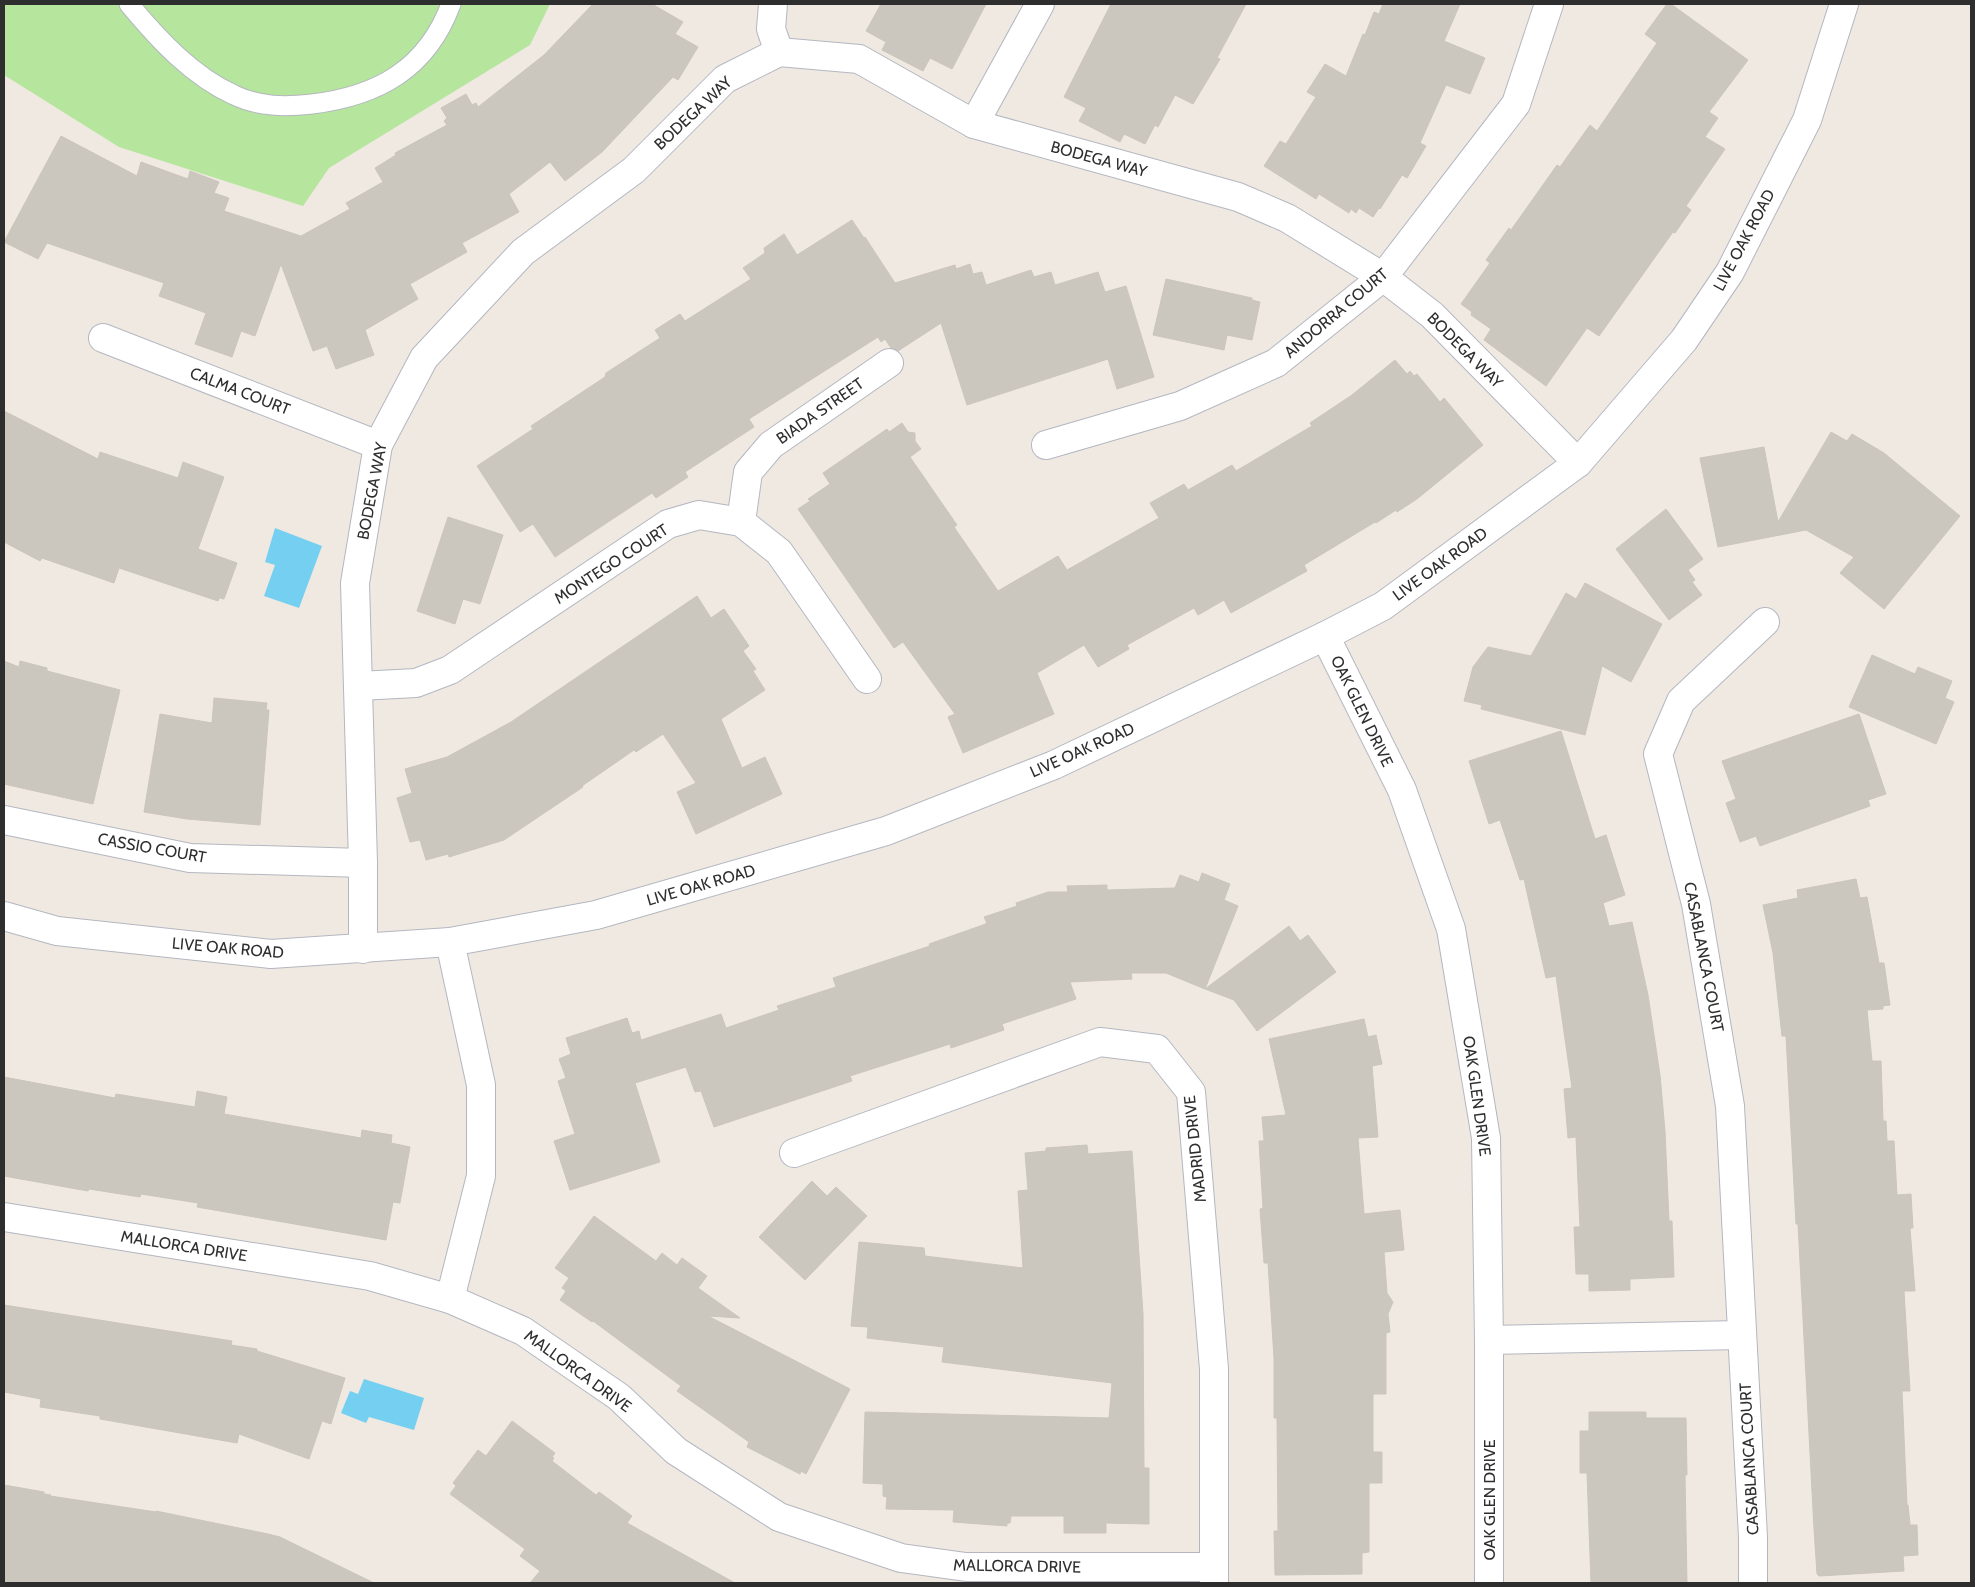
<svg xmlns="http://www.w3.org/2000/svg" width="1975" height="1587" viewBox="0 0 1975 1587" font-family="Cabin,sans-serif">
	<style>
		.green { fill: #b6e59e }
		.water { fill: #75cff0 }
		.building { fill: #cbc7bf; stroke: #cbc5ba }
		.lines { fill: none; stroke-linecap: round; stroke-linejoin: round }
		.lane-casing { stroke: #b4b7c1; stroke-width: 21 }
		.street-casing { stroke: #b4b7c1; stroke-width: 30 }
		.secondary-casing { stroke: #b4b7c1; stroke-width: 30 }
		.lane { stroke: #fff; stroke-width: 19 }
		.street { stroke: #fff; stroke-width: 28 }
		.secondary { stroke: #fff; stroke-width: 28 }
		.labels { text-anchor: middle; dominant-baseline: central; stroke-width: 4.5; stroke-linejoin: round; paint-order: stroke }
		.street-label { font-size: 16px; fill: #2e2e2e; stroke: #fff }
	</style>
	<rect width="100%" height="100%" fill="#efe9e1"/>
	<path class="green" d="M4 4H550L530 45 329 168 303 206 119 147 4 75Z"/>
	<g class="water">
		<path d="M275 528 322 546 299 608 264 596 275 565 265 562Z"/>
		<path d="M364 1379 424 1398 414 1430 369 1417 366 1423 341 1413 350 1391 358 1394Z"/>
	</g>
	<g class="building">
		<path d="M593 4H652L683 22 675 34 698 47 678 80 673 77 602 152 565 181 550 162 509 194 519 212 462 243 467 252 410 284 418 299 365 330 374 355 336 369 327 346 313 351 281 264 255 336 241 331 232 357 195 344 206 313 159 296 164 283 47 243 38 259 4 242 61 136 137 176 141 162 188 179 190 171 219 182 214 193 229 198 224 211 301 236 350 209 346 203 383 182 375 168 396 155 395 153 447 125 444 121 447 118 441 108 466 94 472 105 476 103 478 107 544 55Z"/>
		<path d="M881 4H986L952 69 930 58 923 71 882 50 886 42 866 31Z"/>
		<path d="M1111 4H1246L1217 58 1220 59 1193 104 1175 95 1158 127 1155 125 1145 144 1124 134 1120 142 1079 121 1086 108 1064 97Z"/>
		<path d="M1383 4H1460L1444 41 1485 58 1470 94 1446 85 1420 143 1426 146 1407 178 1402 175 1380 209 1379 208 1373 217 1359 208 1356 213 1351 209 1349 213 1319 194 1316 199 1264 166 1280 141 1286 144 1316 97 1307 92 1325 64 1346 76 1363 34 1365 35 1374 12 1379 14Z"/>
		<path d="M1667 4H1671L1748 60 1709 112 1718 118 1705 137 1725 149 1686 206 1691 210 1675 233 1673 232 1599 336 1587 328 1546 386 1484 340 1491 329 1471 315 1472 312 1461 304 1490 263 1486 260 1509 228 1511 230 1557 165 1560 167 1590 125 1597 131 1657 43 1645 34Z"/>
		<path d="M852 220 864 238 865 237 895 283 955 265 956 269 970 264 973 274 982 272 986 285 1031 270 1034 277 1051 272 1055 285 1098 272 1105 292 1126 286 1154 377 1117 389 1108 359 967 405 941 323 898 351 891 348 885 339 881 342 878 337 749 419 754 427 685 472 688 477 656 498 652 493 555 557 533 524 520 532 477 466 533 429 531 426 605 377 606 373 660 338 655 330 680 314 685 321 751 279 743 268 765 253 764 248 784 234 797 255Z"/>
		<path d="M1166 279 1252 298V300L1260 302 1252 340 1227 335 1224 350 1153 335Z"/>
		<path d="M1395 360 1407 374 1410 371 1414 376 1417 374 1440 402 1444 398 1483 445 1417 499 1397 512 1396 510 1376 523 1375 522 1304 565 1307 571 1231 613 1224 600 1198 615 1194 608 1127 645 1129 649 1098 667 1084 645 1037 673 1054 714 963 753 948 717 955 714 903 642 894 648 798 509 810 501 808 499 830 484 823 473 887 429 889 432 902 423 908 432 915 433V441L921 449 910 457 957 525 954 527 998 591 1058 556 1067 570 1159 518 1150 503 1184 484 1188 490 1232 465 1236 471 1312 426 1310 423 1352 395Z"/>
		<path d="M4 411 98 459 100 452 178 478 183 462 224 477 198 549 237 563 224 599 219 598 218 601 119 568 114 583 42 558 40 561 4 542Z"/>
		<path d="M1831 432 1847 441 1852 434 1884 453 1960 516 1884 609 1840 573 1854 557 1806 530 1718 547 1700 458 1764 447 1778 522Z"/>
		<path d="M1666 509 1703 559 1688 570 1695 580 1692 582 1702 595 1669 620 1616 549Z"/>
		<path d="M448 517 503 535 480 604 463 599 455 624 417 611Z"/>
		<path d="M1585 583 1662 624 1631 682 1602 666 1585 735 1481 709 1482 705 1464 701 1473 667 1488 647 1531 656 1566 593 1576 599Z"/>
		<path d="M697 596 711 618 724 609 749 646 743 651 756 669 753 671 765 690 721 719 742 768 765 757 782 794 696 834 677 792 696 783 663 734 636 752 634 750 582 786 583 787 504 840 449 857 448 854 426 860 420 840 410 842 397 798 412 793 405 769 447 757 511 722Z"/>
		<path d="M1872 655 1915 674 1918 667 1952 681 1945 698 1954 702 1936 744 1849 707Z"/>
		<path d="M4 661 19 667 20 661 47 668V671L120 690 93 804 4 784Z"/>
		<path d="M214 698 267 703 266 710H269L260 825 187 819 144 812 160 714 212 723Z"/>
		<path d="M1859 714 1886 794 1868 800 1870 806 1760 846 1756 836 1740 842 1726 803 1736 799 1722 761Z"/>
		<path d="M1561 731 1595 839 1606 835 1625 895 1603 903 1609 926 1632 922 1648 995 1660 1075 1665 1131 1669 1221H1672L1674 1277 1630 1279V1290L1589 1291V1274H1576L1574 1227H1580L1576 1137 1568 1138 1564 1089 1572 1088 1556 976 1546 978 1524 879 1520 880 1500 820 1489 824 1469 761Z"/>
		<path d="M1202 873 1230 884 1224 900 1238 906 1205 989 1166 973H1131L1132 979 1070 982 1076 999 1002 1024 1004 1030 951 1048 950 1044 850 1076 852 1081 714 1127 701 1091 695 1092 686 1067 635 1083 660 1162 570 1190 554 1141 575 1134 558 1081 566 1078 559 1059 571 1054 566 1038 627 1018 632 1033 639 1031 641 1040 721 1014 726 1028 779 1010 777 1006 836 987 833 978 930 946 929 944 983 925 987 923 984 917 1017 906 1016 903 1048 892H1068L1067 886 1107 885V890L1175 888 1180 875 1199 882Z"/>
		<path d="M1856 879 1860 898 1867 897 1879 963H1884L1890 1005 1883 1006V1009L1867 1010 1872 1061H1881L1883 1121H1886L1887 1141H1894L1897 1195 1911 1194 1913 1228H1910L1915 1291H1904L1910 1391H1902L1907 1505H1908L1910 1525H1917L1918 1555 1903 1556 1904 1571 1819 1576 1817 1574 1814 1529 1798 1224H1796L1786 1036H1782L1773 953 1763 905 1798 898 1797 890Z"/>
		<path d="M1289 926 1300 941 1308 935 1336 972 1257 1031 1234 1000 1205 989Z"/>
		<path d="M1364 1019 1368 1037 1376 1035 1382 1064 1372 1066 1378 1137 1358 1138 1364 1214 1400 1210 1404 1250 1384 1252 1387 1293 1393 1302 1388 1314 1390 1332 1386 1333V1394H1373V1452H1382V1483H1369V1552L1362 1553V1574L1275 1575 1274 1531H1278L1277 1418H1274V1358L1268 1263H1264L1260 1209 1263 1208 1259 1141H1264L1262 1117 1286 1115 1269 1039Z"/>
		<path d="M4 1077 115 1098 116 1094 195 1107 197 1091 227 1097 224 1114 361 1138 362 1130 392 1135 391 1143 410 1147 400 1203 393 1202 386 1240 197 1207 198 1203 141 1194 140 1197 89 1189 88 1191 4 1176Z"/>
		<path d="M1087 1145 1088 1154 1132 1151 1143 1314 1144 1468H1149V1524L1106 1523V1533H1064V1516H1011L1010 1523H1007V1526L953 1522 954 1510 886 1509 887 1497 883 1496V1484L863 1483 865 1412 1109 1418 1112 1383 942 1362 944 1347 867 1338 868 1327 851 1326 859 1242 924 1248 925 1256 1023 1268 1018 1191 1028 1190 1025 1153 1046 1151V1148Z"/>
		<path d="M812 1181 827 1196 836 1187 867 1216 805 1280 759 1237Z"/>
		<path d="M594 1216 656 1261 662 1253 677 1265 682 1258 707 1276 698 1288 740 1318 708 1316 850 1389 806 1474 801 1471 800 1474 747 1447 749 1442 677 1391 681 1386 593 1321 592 1322 560 1300 566 1291 562 1288 569 1278 555 1268Z"/>
		<path d="M4 1305 232 1341 231 1345 257 1349V1351L345 1378 331 1424 322 1421 309 1459 239 1434 237 1443 100 1419V1416L40 1407 41 1399 4 1392Z"/>
		<path d="M1589 1412H1646V1418H1686L1687 1475H1685L1687 1583H1591L1587 1473H1580V1431H1589Z"/>
		<path d="M512 1421 555 1453 552 1457 554 1458 552 1461 596 1495 599 1492 632 1516 627 1523 735 1583H530L540 1571 520 1556 525 1549 450 1494 456 1486 453 1483 478 1450 486 1456Z"/>
		<path d="M4 1485 44 1492V1494L51 1495 50 1496 156 1512V1511L268 1534 280 1537 374 1583H4Z"/>
	</g>
	<g class="lines">
		<defs>
			<path id="lane" d="M129 4C158 39 192 76 234 95 259 107 285 107 312 104 378 96 427 69 451 4"/>
			<g id="street">
				<path d="M773 4 771 29 779 52"/>
				<path d="M974 124 1040 4"/>
				<path d="M103 338 378 445"/>
				<path d="M1046 445 1180 406 1276 363 1383 277 1516 104 1549 4"/>
				<path d="M741 522 748 472 771 445 889 363"/>
				<path d="M1325 636 1402 790 1451 929 1486 1138 1489 1340V1583"/>
				<path d="M359 686 416 683 450 670 668 524 699 515 741 522 779 552 867 679"/>
				<path d="M4 820 190 858 363 863"/>
				<path d="M450 942 481 1085V1176L450 1299"/>
				<path d="M363 949V863L355 583 378 445 424 358 523 252 634 170 725 79 779 52 859 59 974 124 1238 197 1287 218 1383 277 1432 315 1578 463"/>
				<path d="M794 1153 1100 1042 1157 1049 1191 1092 1214 1369V1583"/>
				<path d="M4 1217 370 1276 450 1299 523 1331 619 1397 676 1451 779 1517 901 1558 966 1567H1214"/>
				<path d="M1489 1340 1742 1335"/>
				<path d="M1753 1583V1537L1730 1106 1696 904 1658 754 1681 701 1765 622"/>
			</g>
			<path id="secondary" d="M4 916 57 931 271 954 450 942 596 915 886 831 1054 765 1325 636 1383 606 1578 463 1684 340 1730 272 1807 120 1844 4"/>
		</defs>
		<use href="#lane" class="lane-casing"/>
		<use href="#street" class="street-casing"/>
		<use href="#secondary" class="secondary-casing"/>
		<use href="#lane" class="lane"/>
		<use href="#street" class="street"/>
		<use href="#secondary" class="secondary"/>
	</g>
	<g class="labels">
		<g class="street-label">
			<text transform="translate(693 113) rotate(-43)">BODEGA WAY</text>
			<text transform="translate(1099 159) rotate(15)">BODEGA WAY</text>
			<text transform="translate(1744 240) rotate(-62)">LIVE OAK ROAD</text>
			<text transform="translate(1336 313) rotate(-40)">ANDORRA COURT</text>
			<text transform="translate(1465 350) rotate(45)">BODEGA WAY</text>
			<text transform="translate(240 391) rotate(21)">CALMA COURT</text>
			<text transform="translate(820 411) rotate(-35)">BIADA STREET</text>
			<text transform="translate(372 491) rotate(-79)">BODEGA WAY</text>
			<text transform="translate(611 564) rotate(-33)">MONTEGO COURT</text>
			<text transform="translate(1440 564) rotate(-36)">LIVE OAK ROAD</text>
			<text transform="translate(1362 711) rotate(64)">OAK GLEN DRIVE</text>
			<text transform="translate(1082 750) rotate(-24)">LIVE OAK ROAD</text>
			<text transform="translate(152 848) rotate(10)">CASSIO COURT</text>
			<text transform="translate(701 885) rotate(-16)">LIVE OAK ROAD</text>
			<text transform="translate(228 948) rotate(5)">LIVE OAK ROAD</text>
			<text transform="translate(1704 957) rotate(79)">CASABLANCA COURT</text>
			<text transform="translate(1477 1096) rotate(82)">OAK GLEN DRIVE</text>
			<text transform="translate(1195 1149) rotate(-96)">MADRID DRIVE</text>
			<text transform="translate(184 1246) rotate(9)">MALLORCA DRIVE</text>
			<text transform="translate(578 1371) rotate(36)">MALLORCA DRIVE</text>
			<text transform="translate(1749 1459) rotate(-93)">CASABLANCA COURT</text>
			<text transform="translate(1489 1500) rotate(-90)">OAK GLEN DRIVE</text>
			<text transform="translate(1017 1566) rotate(1)">MALLORCA DRIVE</text>
		</g>
	</g>
	<rect width="1975" height="1587" fill="none" stroke="#2e2e2e" stroke-width="10"/>
</svg>
